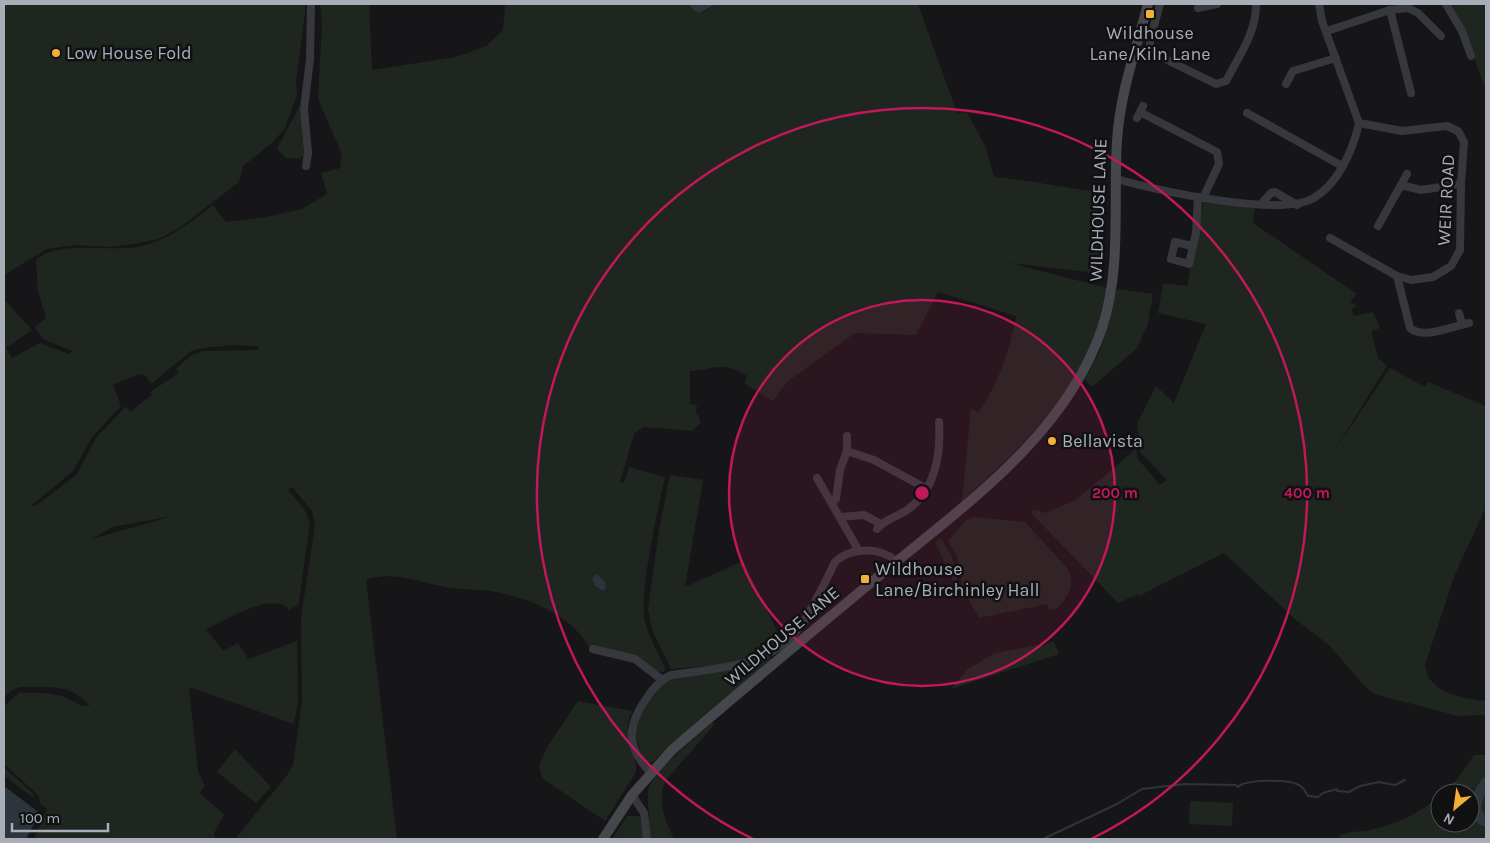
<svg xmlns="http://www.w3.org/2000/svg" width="1490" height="843" viewBox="0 0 1490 843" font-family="Karla,sans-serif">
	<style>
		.green { fill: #1e261f; fill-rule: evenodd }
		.water { fill: #2c353c }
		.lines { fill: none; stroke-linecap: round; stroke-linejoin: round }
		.stream { stroke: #2c353c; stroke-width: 2 }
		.river { stroke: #2c353c; stroke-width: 11 }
		.street { stroke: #37383d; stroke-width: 8 }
		.secondary { stroke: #45474d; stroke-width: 10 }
		.ring { fill: none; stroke: #c2185b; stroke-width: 2.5 }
		.poi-dot { fill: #f2b134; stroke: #111113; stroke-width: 2 }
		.labels { text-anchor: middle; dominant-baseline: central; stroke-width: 5; stroke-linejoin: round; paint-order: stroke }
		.poi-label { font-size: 18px; fill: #a8adb8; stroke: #111113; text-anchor: start }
		.street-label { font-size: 18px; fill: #a8adb8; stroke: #111113 }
		.centre { fill: #c2185b; stroke: #111113; stroke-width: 2.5 }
		.ring-label { font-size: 15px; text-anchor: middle; font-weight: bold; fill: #c2185b; stroke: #111113; stroke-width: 5; stroke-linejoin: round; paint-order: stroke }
	</style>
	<rect width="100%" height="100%" fill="#161618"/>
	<g class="green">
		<path d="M4 4H306L296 83 297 95 285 128 272 143 243 166 239 182 178 229 158 239 134 244 107 247 74 245 47 249 4 275Z"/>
		<path d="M320 4H369L372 70 456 57 486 46 503 30 505 4H691L690 7 703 12 717 4H918L957 113 967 112 986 148 994 177C1030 180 1065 188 1101 192L1105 213 1096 273 1010 263 1107 288C1102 309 1097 330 1088 350 1063 411 1010 457 962 501L971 408 978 413C998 385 1010 350 1016 316L938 292 916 335 855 333 788 381 773 401 744 383 747 376C721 360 716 370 690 371V404L697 405 696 412 701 422 692 431 643 427 634 434 620 482 624 483 629 467 665 477C658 508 639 592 645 621 649 637 658 653 665 668L664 672 651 671 598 648 589 646C568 613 529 598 491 591 476 589 460 590 445 587 419 582 393 570 366 580L397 839H235L288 774 293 765 302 702 301 617 315 525 312 511 292 487 288 490 305 510 310 522 299 602 296 606 288 611 287 607C268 593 225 621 206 629L223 651 238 643 248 659 297 641 298 702 294 724 189 687 198 771 205 786 199 793 224 814 214 833 215 839H34L47 809 40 803 39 796 4 764V706L19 693H44L62 696 83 706 90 705C67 682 50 688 20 687L14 689 4 697V299L32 330 6 348 12 358 40 343 69 354 72 351 43 339 35 327 46 318 38 291 36 259C63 240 104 252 137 247 168 241 188 224 213 205L226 222 266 217 302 209 327 194 321 173 340 168 342 154 318 99 322 23ZM233 345 259 346 258 350 202 351 190 356 176 369 179 373 150 392 152 395 130 412 127 407 124 408 96 438 76 475 37 505 31 506 73 471 92 437 121 406 113 385 139 374 146 376 151 384 191 351 203 348ZM173 516 92 539 112 527Z"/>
		<path d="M1447 4H1486V90L1468 42Z"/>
		<path d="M300 105 304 155 299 159 286 158 277 149Z"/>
		<path d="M1203 202 1255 208 1253 223 1357 294 1350 302 1357 306 1351 309 1354 316 1373 312 1380 328 1371 331 1378 358 1387 366 1334 451 1390 368 1425 387 1428 382 1486 406V507L1455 574 1425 665C1428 694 1462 698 1486 701V715L1458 716 1374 694 1366 688 1329 645 1296 620 1224 553 1139 596 1138 594 1118 603 1032 514 1033 509 1046 513 1077 499 1136 449 1138 459 1160 485 1167 480 1140 452 1137 424 1156 386 1174 403 1206 324 1158 313 1163 283 1187 286Z"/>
		<path d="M1117 289 1153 294 1148 324 1137 348 1092 387 1085 380 1100 350Z"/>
		<path d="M670 475 703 480 685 587 743 561 781 639 768 651 737 663 671 669 652 630 648 609 659 530Z"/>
		<path d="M973 517 1025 522 1068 569C1076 586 1068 596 1057 609L1049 610 1047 604 979 618 963 590 957 557 948 541 965 521Z"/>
		<path d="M941 538 952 557 961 597 935 542Z"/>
		<path d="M1054 641 1059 654 951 689 968 669 995 653 1038 645 1039 647Z"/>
		<path d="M768 657 771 661 654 761 651 763 644 761 635 734 637 718 652 694 668 679Z"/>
		<path d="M578 701 632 711C620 737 637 748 636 772L605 821 542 778 539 765 548 746Z"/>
		<path d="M713 722 714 725 666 780C656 801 665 820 674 839H649L646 820 649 818C649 810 647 799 648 791 650 774 699 735 713 722Z"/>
		<path d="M235 749 271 787 256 803 217 772Z"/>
		<path d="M1474 755H1486V778L1470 800V793H1443L1457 779Z"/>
		<path d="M4 767 32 793 35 799 4 776Z"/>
		<path d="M1486 786V817L1482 812 1479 797Z"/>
		<path d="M1440 796V823H1470V808C1471 818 1478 823 1486 829V839H1338C1343 829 1360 833 1370 830 1395 825 1422 812 1440 796Z"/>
		<path d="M1190 801 1233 803 1232 826 1189 824Z"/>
		<path d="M627 816H640L644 839H612Z"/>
	</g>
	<g class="water">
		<path d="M691 4H717L699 13 690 7Z"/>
		<path d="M597 574 605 582 606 588 603 591 595 586 592 578Z"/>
		<path d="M4 786 37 811V818L26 839H4Z"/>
	</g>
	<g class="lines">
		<path class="stream" d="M1043 839 1117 804 1142 789 1185 784 1236 785 1238 787C1246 779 1288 779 1299 785 1303 787 1306 792 1308 796L1318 797 1323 793 1337 789V791L1349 792 1360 786 1379 782 1395 785 1405 780"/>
		<path class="river" d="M1486 783C1477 795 1469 813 1486 822"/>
		<g class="street">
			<path d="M1160 4 1150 40V49L1157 55 1216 84 1226 81C1238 58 1257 31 1256 4"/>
			<path d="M1446 4 1462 31 1471 56"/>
			<path d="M1198 8 1217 4"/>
			<path d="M1408 8 1418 13 1441 36"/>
			<path d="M1390 10 1411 93"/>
			<path d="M1327 31 1390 10 1408 8"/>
			<path d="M1286 84 1293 71 1336 58"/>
			<path d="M1140 112 1217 152 1219 164 1203 198"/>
			<path d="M1247 113 1342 166"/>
			<path d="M1137 118 1143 106"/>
			<path d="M306 166 308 153 304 109 310 59 311 4"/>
			<path d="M1116 179C1156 190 1276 217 1312 199 1338 185 1353 150 1359 123L1322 21 1319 4"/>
			<path d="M1401 185 1407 174"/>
			<path d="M1261 204 1271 193 1275 192 1297 205"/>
			<path d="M1378 226 1401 185 1421 190 1461 184"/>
			<path d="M1330 238 1397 276 1411 280 1433 277 1451 266 1460 250 1461 184 1464 142 1458 131 1447 126 1402 131 1359 123"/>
			<path d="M1192 246 1175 242 1171 259 1189 264 1196 233 1198 197"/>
			<path d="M1397 276 1410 328C1423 340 1453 326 1469 323"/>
			<path d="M1459 313 1462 324"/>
			<path d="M847 451 874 460 927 489"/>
			<path d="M817 478 859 551"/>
			<path d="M832 503 836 499 840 470 847 451V436"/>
			<path d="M840 517 864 515 881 524"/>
			<path d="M877 529C885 519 897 517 907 510 936 490 941 455 939 422"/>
			<path d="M593 649 635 659 661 679"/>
			<path d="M650 772C626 747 627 726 646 699 653 688 660 680 671 675 715 668 769 668 798 629 813 609 824 584 835 562 850 547 880 547 896 561"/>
			<path d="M632 795 644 813 647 839"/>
		</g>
		<path class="secondary" d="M603 839 632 795 672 750C739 692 807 636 874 580 959 509 1065 438 1102 328 1122 267 1113 204 1117 141 1120 93 1136 49 1148 4"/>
	</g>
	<circle cx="922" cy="493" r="193" fill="#c2185b" fill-opacity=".12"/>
	<g class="ring">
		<circle cx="922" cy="493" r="193"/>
		<path d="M753 839A385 385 0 1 1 1091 839"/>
	</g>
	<g class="poi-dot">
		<rect x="1145" y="9" width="10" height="10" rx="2.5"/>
		<circle cx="56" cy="53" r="5"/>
		<circle cx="1052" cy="441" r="5"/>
		<rect x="860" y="574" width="10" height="10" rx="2.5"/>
	</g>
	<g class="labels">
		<g class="poi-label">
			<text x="1150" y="33" text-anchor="middle">Wildhouse<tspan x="1150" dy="21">Lane/Kiln Lane</tspan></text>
			<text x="66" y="53">Low House Fold</text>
			<text x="1062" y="441">Bellavista</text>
			<text x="875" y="569">Wildhouse<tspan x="875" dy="21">Lane/Birchinley Hall</tspan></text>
		</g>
		<g class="street-label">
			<text transform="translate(1446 200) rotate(-87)">WEIR ROAD</text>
			<text transform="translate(1098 210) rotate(-88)">WILDHOUSE LANE</text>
			<text transform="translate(782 636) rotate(-40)">WILDHOUSE LANE</text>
		</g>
	</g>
	<circle cx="922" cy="493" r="8" class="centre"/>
	<g class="ring-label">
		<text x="1115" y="498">200 m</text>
		<text x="1307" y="498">400 m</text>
	</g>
	<rect width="1490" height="843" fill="none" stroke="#a8adb8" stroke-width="10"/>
	<g transform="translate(1455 808) rotate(209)"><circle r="24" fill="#111113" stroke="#4d4f55"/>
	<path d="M0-4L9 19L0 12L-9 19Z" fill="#f2b134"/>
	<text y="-8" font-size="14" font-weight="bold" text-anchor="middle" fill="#a8adb8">N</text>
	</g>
	<path d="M12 823v8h96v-8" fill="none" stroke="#a8adb8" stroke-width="2.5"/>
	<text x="20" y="823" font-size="15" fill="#a8adb8" stroke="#111113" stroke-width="4" paint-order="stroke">100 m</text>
</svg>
